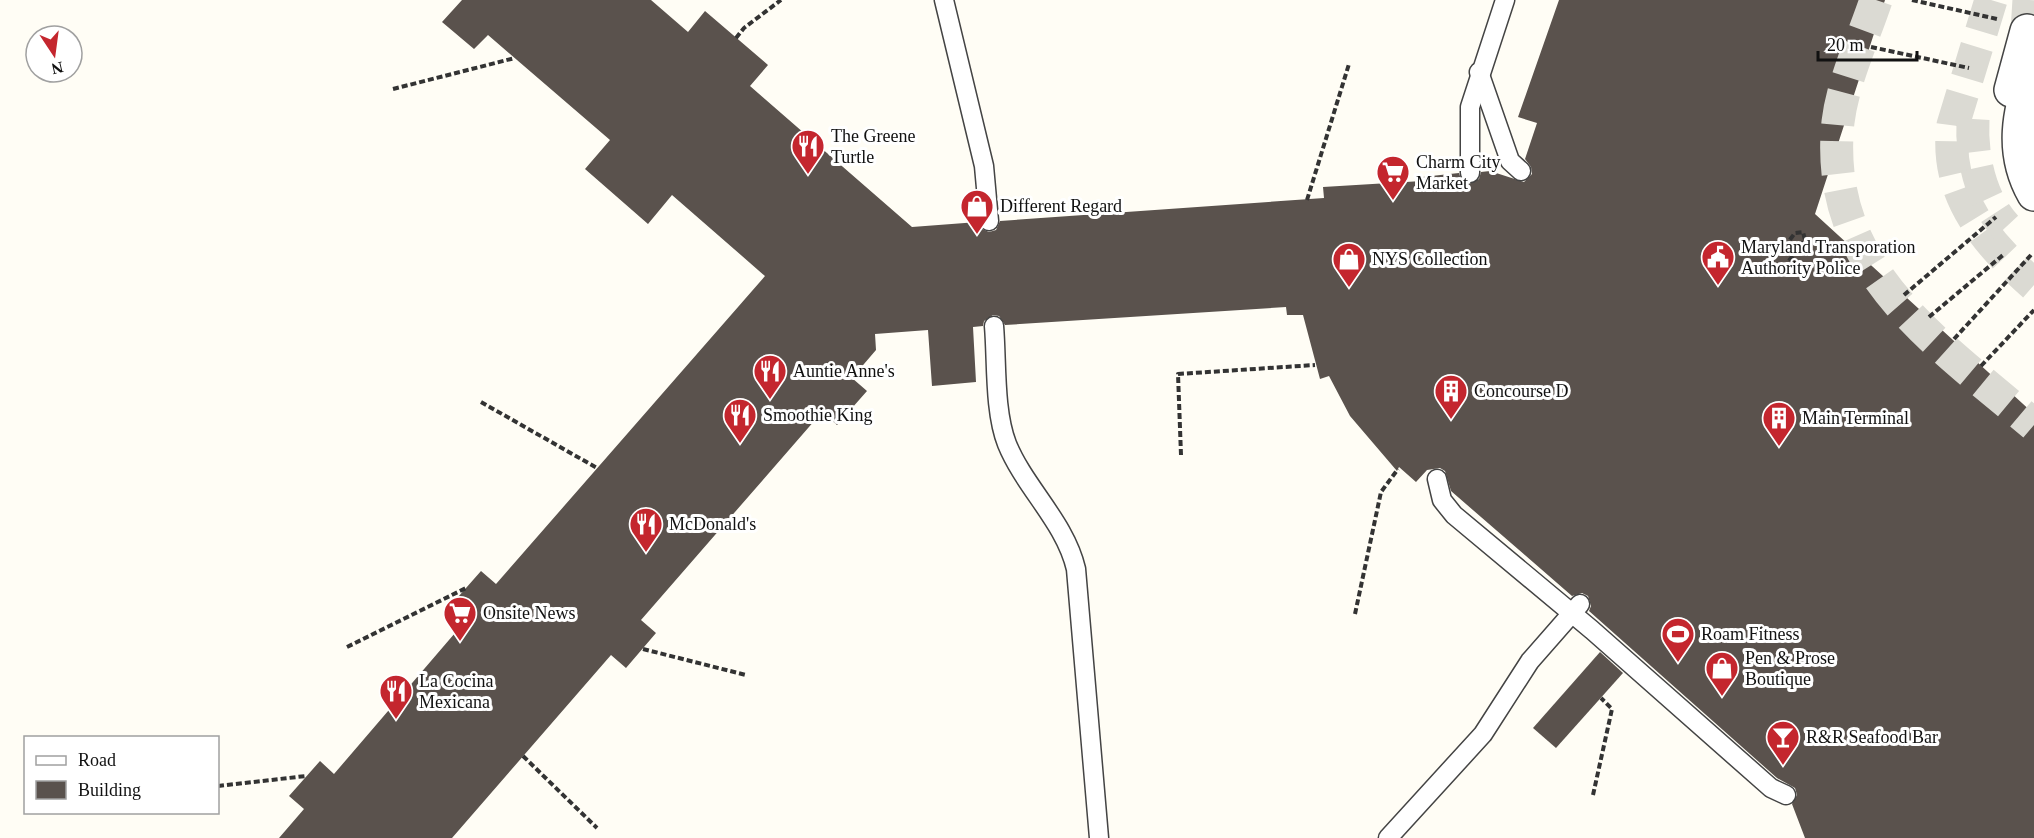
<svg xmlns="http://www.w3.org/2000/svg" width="2034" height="838" viewBox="0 0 2034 838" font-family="Georgia,serif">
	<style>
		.building { fill: #5a524d }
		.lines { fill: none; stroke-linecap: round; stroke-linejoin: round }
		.street-tunnel { stroke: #dbdad3; stroke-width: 33; stroke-dasharray: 33 16; stroke-linecap: butt }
		.secondary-tunnel { stroke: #dbdad3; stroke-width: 33; stroke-dasharray: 33 16; stroke-linecap: butt }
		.lane-casing { stroke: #444; stroke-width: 21 }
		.street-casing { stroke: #444; stroke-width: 36 }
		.path { stroke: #333; stroke-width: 4; stroke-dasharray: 6 3; stroke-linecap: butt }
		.lane { stroke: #fff; stroke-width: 18 }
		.street { stroke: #fff; stroke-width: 33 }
		.labels { text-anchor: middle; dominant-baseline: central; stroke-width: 6; stroke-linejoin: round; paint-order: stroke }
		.poi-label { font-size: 18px; fill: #111; stroke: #fff; text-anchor: start }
	</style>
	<rect width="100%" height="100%" fill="#fffdf5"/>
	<g class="building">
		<path d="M462 0H651L688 32 705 11 768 65 750 86 912 227 978 222 980 228 989 232 996 230 1000 221 1324 198 1323 187 1422 181V177L1459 173 1461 179 1469 184 1479 179 1481 172 1490 171 1524 182 1532 174 1531 167 1525 159 1537 123 1518 117 1559 0H1885L1815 214 2034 414V838H1805L1792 804 1797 795 1795 788 1777 778 1589 611 1591 606 1588 596 1582 593 1572 596 1451 491 1445 471 1440 468 1427 470 1416 482 1399 467 1397 471 1350 416 1329 376 1320 379 1303 315H1287L1286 307 1005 325 999 316 993 315 984 321 983 326 973 327 976 382 932 386 928 330 875 334 876 350 852 378 867 391 837 425 822 412 641 620 656 633 626 668 611 655 452 838H279L304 809 289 796 320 761 334 774 467 619 451 605 481 571 496 584 765 276 672 195 648 224 585 169 610 140 488 35 474 49 442 22Z"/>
		<path d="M1600 652 1623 673 1556 748 1533 728Z"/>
	</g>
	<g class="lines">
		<g class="street-tunnel">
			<path d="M1876 0C1863 39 1843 81 1838 122 1823 269 1936 341 2034 425"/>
			<path d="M2027 31 2029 0"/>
		</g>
		<g class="secondary-tunnel">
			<path d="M1991 0 1953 125C1944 193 1985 242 2034 285"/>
			<path d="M1973 119C1971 156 1980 199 2006 227"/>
		</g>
		<defs>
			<g id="lane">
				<path d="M944 0 984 166 989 221"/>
				<path d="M1479 72 1510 161 1521 171"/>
				<path d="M1470 173V107L1505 0"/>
				<path d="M994 326C997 361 994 411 1007 444 1025 488 1065 522 1076 569L1099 838"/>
				<path d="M1437 479 1442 500 1454 515 1592 630 1771 788 1786 795"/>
				<path d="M1388 838 1483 734 1530 661 1580 604"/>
			</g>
			<g id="street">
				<path d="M2034 68C2019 111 2010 152 2034 194"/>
				<path d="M2011 90 2027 31"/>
			</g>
		</defs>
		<use href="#lane" class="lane-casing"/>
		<use href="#street" class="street-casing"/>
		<g class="path">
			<path d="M1912 0 1997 19"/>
			<path d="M736 38 744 28 781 0"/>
			<path d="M1871 47 1969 68"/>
			<path d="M393 89 515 58"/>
			<path d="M1307 200 1349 64"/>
			<path d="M1779 254 1795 233 1803 232 1805 240 1788 262"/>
			<path d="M1904 295 1996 217"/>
			<path d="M1929 317 2003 255"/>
			<path d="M1954 339 2031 255"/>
			<path d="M1981 366 2034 310"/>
			<path d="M481 402 597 468"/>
			<path d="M1181 455 1178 374 1315 365"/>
			<path d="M1355 614 1381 492 1398 469"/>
			<path d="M347 647 466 588"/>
			<path d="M643 649 746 675"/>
			<path d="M523 756 597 828"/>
			<path d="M218 786 306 776"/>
			<path d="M1593 795 1612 709 1601 698"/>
		</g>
		<use href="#lane" class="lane"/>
		<use href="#street" class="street"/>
	</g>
	<defs>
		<symbol id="restaurant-pin" viewBox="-11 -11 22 30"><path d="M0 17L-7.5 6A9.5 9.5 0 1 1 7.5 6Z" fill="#c4262e" stroke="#fff"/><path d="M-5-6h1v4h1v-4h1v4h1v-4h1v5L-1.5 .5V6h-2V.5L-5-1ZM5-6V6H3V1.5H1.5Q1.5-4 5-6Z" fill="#fff"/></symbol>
		<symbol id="supermarket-pin" viewBox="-11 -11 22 30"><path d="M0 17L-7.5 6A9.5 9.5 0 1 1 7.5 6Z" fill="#c4262e" stroke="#fff"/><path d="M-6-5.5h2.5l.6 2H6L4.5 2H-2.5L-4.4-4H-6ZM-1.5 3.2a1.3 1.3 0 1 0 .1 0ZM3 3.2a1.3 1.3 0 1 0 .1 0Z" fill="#fff"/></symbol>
		<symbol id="shop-pin" viewBox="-11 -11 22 30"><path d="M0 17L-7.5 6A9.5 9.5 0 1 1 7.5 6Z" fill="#c4262e" stroke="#fff"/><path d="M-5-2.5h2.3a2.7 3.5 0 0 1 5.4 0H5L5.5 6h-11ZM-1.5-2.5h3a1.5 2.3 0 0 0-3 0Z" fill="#fff"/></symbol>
		<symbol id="civic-pin" viewBox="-11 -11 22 30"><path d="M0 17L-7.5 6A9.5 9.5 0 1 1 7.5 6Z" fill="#c4262e" stroke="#fff"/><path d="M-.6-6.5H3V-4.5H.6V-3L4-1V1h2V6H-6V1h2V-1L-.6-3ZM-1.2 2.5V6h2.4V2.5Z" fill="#fff"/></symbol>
		<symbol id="building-pin" viewBox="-11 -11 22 30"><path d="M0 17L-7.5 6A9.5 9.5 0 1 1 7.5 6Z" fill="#c4262e" stroke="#fff"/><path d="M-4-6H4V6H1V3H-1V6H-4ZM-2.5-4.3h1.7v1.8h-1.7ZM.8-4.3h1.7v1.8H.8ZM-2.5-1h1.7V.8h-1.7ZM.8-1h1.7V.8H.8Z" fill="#fff"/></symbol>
		<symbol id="stadium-pin" viewBox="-11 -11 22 30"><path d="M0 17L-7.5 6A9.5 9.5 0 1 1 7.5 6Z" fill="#c4262e" stroke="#fff"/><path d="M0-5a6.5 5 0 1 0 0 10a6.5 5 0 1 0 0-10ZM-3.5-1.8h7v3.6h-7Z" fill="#fff"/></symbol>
		<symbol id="bar-pin" viewBox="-11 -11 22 30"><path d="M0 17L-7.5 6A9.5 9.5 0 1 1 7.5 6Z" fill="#c4262e" stroke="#fff"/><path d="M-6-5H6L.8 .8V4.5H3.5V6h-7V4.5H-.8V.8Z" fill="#fff"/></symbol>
	</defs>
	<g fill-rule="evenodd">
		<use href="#restaurant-pin" x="789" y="127" width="38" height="52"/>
		<use href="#supermarket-pin" x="1374" y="153" width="38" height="52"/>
		<use href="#shop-pin" x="958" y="187" width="38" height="52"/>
		<use href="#civic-pin" x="1699" y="238" width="38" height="52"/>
		<use href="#shop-pin" x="1330" y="240" width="38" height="52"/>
		<use href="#restaurant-pin" x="751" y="352" width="38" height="52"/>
		<use href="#building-pin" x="1432" y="372" width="38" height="52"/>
		<use href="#restaurant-pin" x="721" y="396" width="38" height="52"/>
		<use href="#building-pin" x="1760" y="399" width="38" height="52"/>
		<use href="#restaurant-pin" x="627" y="505" width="38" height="52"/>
		<use href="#supermarket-pin" x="441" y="594" width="38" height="52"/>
		<use href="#stadium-pin" x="1659" y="615" width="38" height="52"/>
		<use href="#shop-pin" x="1703" y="649" width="38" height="52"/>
		<use href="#restaurant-pin" x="377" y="672" width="38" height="52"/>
		<use href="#bar-pin" x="1764" y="718" width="38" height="52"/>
	</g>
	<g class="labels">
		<g class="poi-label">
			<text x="831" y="136">The Greene<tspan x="831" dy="21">Turtle</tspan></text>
			<text x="1416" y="162">Charm City<tspan x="1416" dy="21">Market</tspan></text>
			<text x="1000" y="206">Different Regard</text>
			<text x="1741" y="247">Maryland Transporation<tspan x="1741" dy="21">Authority Police</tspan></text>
			<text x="1372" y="259">NYS Collection</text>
			<text x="793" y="371">Auntie Anne's</text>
			<text x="1474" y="391">Concourse D</text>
			<text x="763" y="415">Smoothie King</text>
			<text x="1802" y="418">Main Terminal</text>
			<text x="669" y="524">McDonald's</text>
			<text x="483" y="613">Onsite News</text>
			<text x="1701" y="634">Roam Fitness</text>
			<text x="1745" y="658">Pen &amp; Prose<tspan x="1745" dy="21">Boutique</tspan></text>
			<text x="419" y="681">La Cocina<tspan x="419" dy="21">Mexicana</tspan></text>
			<text x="1806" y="737">R&amp;R Seafood Bar</text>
		</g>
	</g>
	<rect x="24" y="736" width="195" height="78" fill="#ffffff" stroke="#a0a0a0" stroke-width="1.5"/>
	<rect x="36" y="756" width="30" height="9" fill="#ffffff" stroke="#a0a0a0" stroke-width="1.5"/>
	<text x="78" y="766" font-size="18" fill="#111111">Road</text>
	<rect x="36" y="781" width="30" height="18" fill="#5a524d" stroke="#a0a0a0" stroke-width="1.5"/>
	<text x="78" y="796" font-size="18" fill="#111111">Building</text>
	<g transform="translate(54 54) rotate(167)"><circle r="28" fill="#ffffff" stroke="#a0a0a0" stroke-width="1.5"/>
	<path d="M0-4.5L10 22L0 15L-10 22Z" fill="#c4262e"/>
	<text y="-9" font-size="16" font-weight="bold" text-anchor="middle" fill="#111111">N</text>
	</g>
	<path d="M1818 51v9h99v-9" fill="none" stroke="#111111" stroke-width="3"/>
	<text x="1827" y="51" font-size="18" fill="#111111" stroke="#ffffff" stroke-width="4.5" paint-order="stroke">20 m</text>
</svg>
